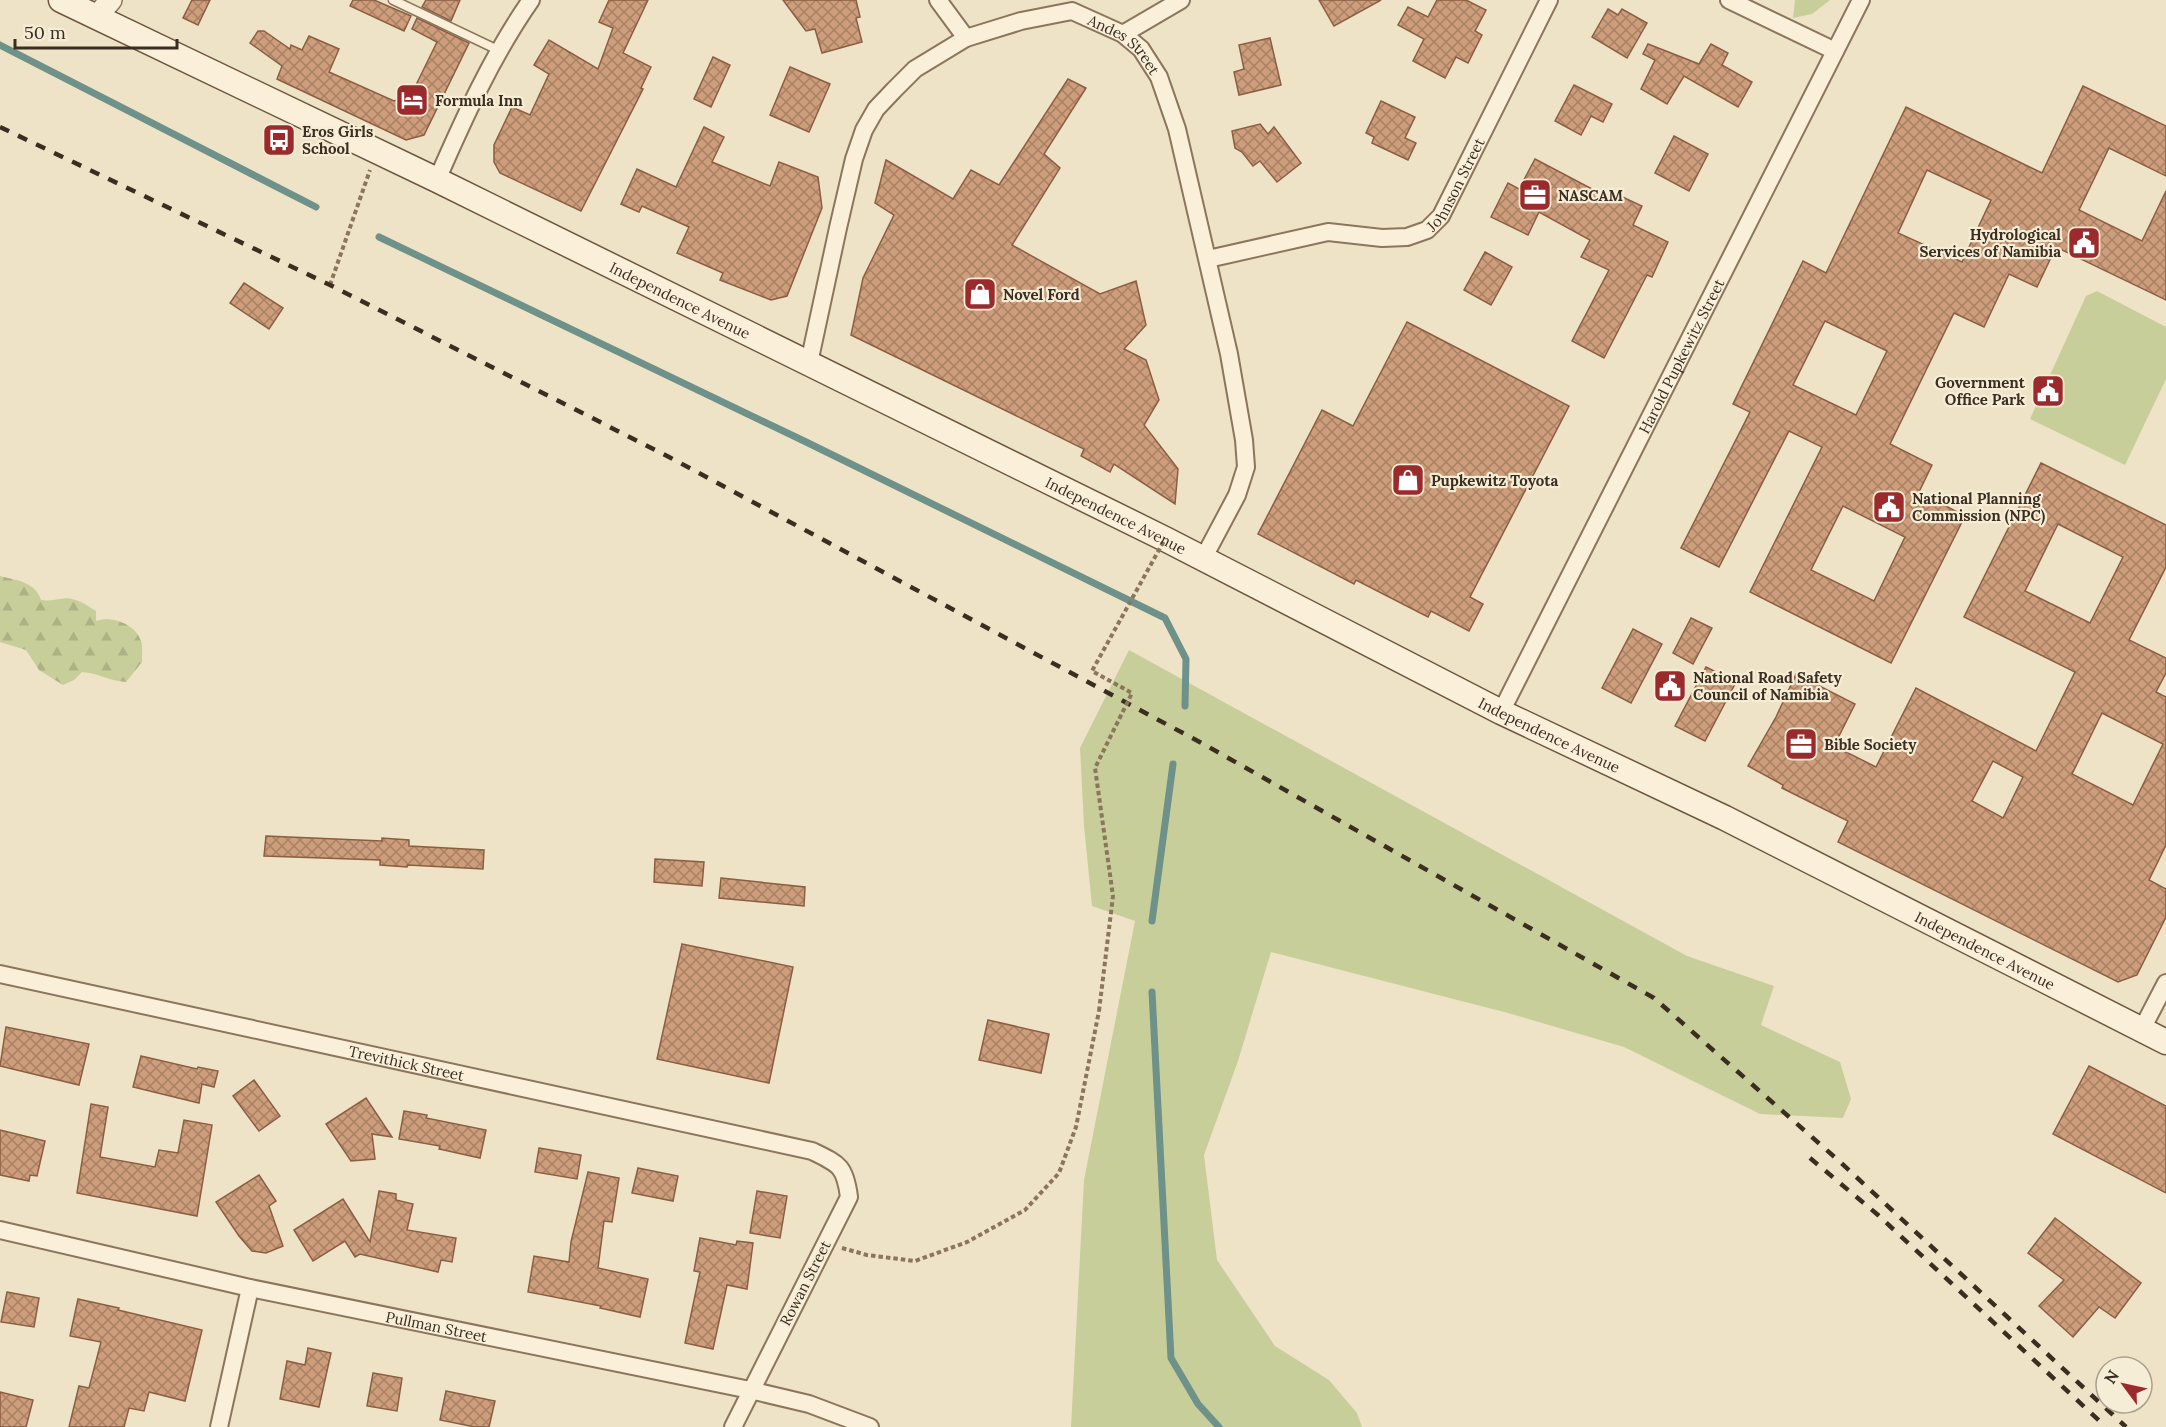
<svg xmlns="http://www.w3.org/2000/svg" width="2166" height="1427" viewBox="0 0 2166 1427" font-family="Lora,serif">
	<style>
		.green { fill: #c8ce9a }
		.forest { fill: url(#forest-firs) }
		.lines { fill: none; stroke-linecap: round; stroke-linejoin: round }
		.stream { stroke: #6e9289; stroke-width: 7 }
		.building { fill: url(#building-cross-hatch); stroke: #8b5e41; stroke-width: 1.5; fill-rule: evenodd }
		.service-casing { stroke: #8b755c; stroke-width: 11 }
		.minor-casing { stroke: #8b755c; stroke-width: 20 }
		.tertiary-casing { stroke: #8b755c; stroke-width: 24 }
		.secondary-casing { stroke: #6d563f; stroke-width: 27 }
		.path { stroke: #8b755c; stroke-width: 4; stroke-dasharray: 4.5 3; stroke-linecap: butt }
		.service { stroke: #faf0da; stroke-width: 8 }
		.minor { stroke: #faf0da; stroke-width: 16 }
		.tertiary { stroke: #faf0da; stroke-width: 21 }
		.secondary { stroke: #faf0da; stroke-width: 24 }
		.rail { stroke: #3b2d1f; stroke-width: 4.5; stroke-dasharray: 10 10; stroke-linecap: butt }
		.path-bridge { stroke: #8b755c; stroke-width: 4; stroke-dasharray: 4.5 3; stroke-linecap: butt }
		.labels { text-anchor: middle; dominant-baseline: central; stroke-width: 4.5; stroke-linejoin: round; paint-order: stroke }
		.street-label { font-size: 15px; fill: #3b2d1f; stroke: #f6edd6 }
		.poi-label { font-size: 15px; font-weight: bold; fill: #3b2d1f; stroke: #f6edd6; text-anchor: start }
	</style>
	<defs>
		<pattern id="forest-firs" width="22" height="20" patternUnits="userSpaceOnUse" patternTransform="scale(1.5)"><rect width="22" height="20" fill="#c8ce9a"/><path d="M5 1l3.5 6h-7zM16 11l3.5 6h-7z" fill="#adb184"/></pattern>
		<pattern id="building-cross-hatch" width="8" height="8" patternUnits="userSpaceOnUse" patternTransform="scale(1.5)"><rect width="8" height="8" fill="#ce9e7c"/><path d="M0 0l8 8M0 8l8-8" fill="none" stroke="#a88165"/></pattern>
	</defs>
	<rect width="100%" height="100%" fill="#efe3c7"/>
	<g class="green">
		<path d="M1795 0H1830L1812 14 1793 18Z"/>
		<path d="M2097 291 2166 327V379L2125 465 2030 419 2086 296Z"/>
		<path d="M1129 650 1687 956 1774 986 1761 1025 1840 1062 1851 1099 1843 1118 1760 1114 1624 1047 1508 1013 1271 952 1238 1061 1204 1155 1217 1260 1275 1346 1329 1380 1357 1413 1362 1427H1071L1084 1180 1135 921 1092 906 1084 826 1080 748Z"/>
	</g>
	<path class="forest" d="M0 576C16 580 36 582 41 600 49 601 53 600 60 599 74 596 85 604 96 611V621C111 615 136 624 141 641 143 647 142 656 142 662L126 682C110 681 97 673 82 672L74 680 63 685 39 670 26 650 0 642Z"/>
	<g class="lines">
		<g class="stream">
			<path d="M0 45 316 207"/>
			<path d="M379 237 802 440 1165 618 1186 659 1185 706"/>
			<path d="M1152 921 1173 764"/>
			<path d="M1152 992 1171 1358 1198 1404 1219 1427"/>
		</g>
	</g>
	<g class="building">
		<path d="M192 0H210L198 25 183 18Z"/>
		<path d="M353 0H374L411 16 404 31 350 6Z"/>
		<path d="M426 0H460L451 21 422 7Z"/>
		<path d="M609 0H648L623 53 651 67 641 88 643 89 581 211 500 173 494 162V145L512 107 530 115 549 74 534 65 549 40 598 69 613 28 599 22Z"/>
		<path d="M783 0H856L860 17 856 18 862 42 822 53 815 29 806 31Z"/>
		<path d="M1319 0H1381L1334 26Z"/>
		<path d="M1437 0H1466L1486 10 1475 31 1482 35 1468 63 1456 57 1445 78 1413 61 1424 39 1398 25 1408 7 1428 17Z"/>
		<path d="M1608 9 1618 15 1622 9 1647 23 1627 58 1592 37Z"/>
		<path d="M417 18 469 43 424 135 406 140 277 79 282 66 250 43 258 31H264L290 49 291 45 302 50 309 36 339 49 329 72 394 101 411 95 437 42 412 29Z"/>
		<path d="M1270 38 1281 85 1239 95 1234 72 1244 69 1239 45Z"/>
		<path d="M1648 44 1699 64 1711 44 1728 53 1722 65 1752 82 1738 107 1684 76 1667 104 1641 89 1655 60 1643 54Z"/>
		<path d="M713 57 730 65 711 107 694 99Z"/>
		<path d="M790 67 830 84 809 132 770 115Z"/>
		<path d="M1068 79 1086 88 1044 154 1060 168 1012 245 1100 294 1136 281 1146 325 1124 349 1146 360 1159 400 1144 425 1178 469 1175 504 1114 464 1110 472 1081 456 1084 449 851 335 863 278 894 215 875 203 886 160 953 199 971 170 999 185Z"/>
		<path d="M1574 85 1612 104 1603 122 1591 116 1581 135 1555 121Z"/>
		<path d="M2083 86 2166 126V176L2109 148 2079 210 2142 241 2166 191V300L2056 247 2037 287 2009 274 1984 327 1954 313 1890 444 1932 465 1919 492 1965 516 1891 663 1750 592 1822 447 1789 431 1719 567 1681 548 1750 412 1733 404 1803 261 1826 273 1906 107 2042 173ZM1927 170 1991 200 1962 262 1898 233ZM1825 321 1887 351 1856 415 1793 385ZM1843 506 1905 537 1874 601 1811 570Z"/>
		<path d="M1381 101 1415 117 1405 138 1416 143 1408 160 1372 143 1374 137 1366 133Z"/>
		<path d="M1260 124 1268 134 1274 127 1301 163 1277 182 1260 161 1253 166 1242 152 1235 148 1232 131Z"/>
		<path d="M704 127 724 137 712 162 770 186 779 162 818 177 822 208 787 296 771 300 720 280 723 273 677 253 689 227 642 206 639 212 621 204 637 169 676 187Z"/>
		<path d="M1674 136 1708 154 1689 191 1655 173Z"/>
		<path d="M1535 159 1609 198 1612 192 1642 206 1633 225 1668 242 1652 277 1647 275 1604 358 1572 341 1609 270 1581 257 1590 240 1539 212 1528 235 1491 217 1508 183 1519 189Z"/>
		<path d="M1485 252 1512 267 1491 305 1464 290Z"/>
		<path d="M244 283 283 308 269 329 230 303Z"/>
		<path d="M1407 322 1569 406 1470 597 1483 604 1469 631 1431 611 1428 617 1356 580 1354 584 1258 534 1322 410 1353 426Z"/>
		<path d="M2041 463 2166 525V567L2129 640 2166 658V673L2156 692 2166 697V845L2149 880 2166 889V917L2137 975 2118 982 1838 842 1848 821 1782 788 1783 785 1748 766 1776 717 1796 674 1855 704 1834 746 1876 767 1916 688 2036 751 2075 672 1964 617ZM2058 524 2123 557 2090 623 2025 591ZM2102 713 2163 744 2133 805 2072 774ZM1993 761 2023 777 2003 818 1972 801Z"/>
		<path d="M1691 618 1712 628 1693 664 1673 653Z"/>
		<path d="M1633 629 1662 644 1631 703 1602 688Z"/>
		<path d="M1706 667 1736 682 1705 741 1675 726Z"/>
		<path d="M266 836 382 841V838L409 840V846L484 850 483 869 408 865 407 867 380 865V860L264 856Z"/>
		<path d="M655 859 704 862 702 886 654 882Z"/>
		<path d="M721 878 805 887 804 906 719 898Z"/>
		<path d="M682 944 793 967 769 1083 657 1059Z"/>
		<path d="M988 1020 1049 1034 1041 1073 979 1060Z"/>
		<path d="M6 1027 89 1044 79 1085 0 1066Z"/>
		<path d="M141 1056 197 1069 198 1067 218 1071 214 1087 202 1084 199 1103 133 1087Z"/>
		<path d="M2089 1066 2166 1106V1193L2053 1134Z"/>
		<path d="M254 1080 280 1116 259 1131 233 1096Z"/>
		<path d="M366 1098 392 1137 372 1134 375 1159 351 1161 326 1124Z"/>
		<path d="M91 1104 108 1107 100 1157 155 1167 159 1150 178 1153 184 1120 212 1125 197 1216 77 1193Z"/>
		<path d="M404 1111 427 1115 426 1118 486 1130 480 1158 439 1149 440 1146 399 1139Z"/>
		<path d="M0 1130 45 1141 37 1176 30 1175 29 1181 0 1175Z"/>
		<path d="M539 1148 581 1155 577 1179 535 1172Z"/>
		<path d="M638 1168 678 1176 673 1201 632 1193Z"/>
		<path d="M588 1172 619 1178 612 1222 604 1221 598 1268 648 1279 640 1317 600 1308 601 1306 528 1292 534 1256 569 1262 571 1242Z"/>
		<path d="M259 1175 276 1201 269 1206 283 1246 266 1253 252 1251 239 1236 216 1202Z"/>
		<path d="M379 1191 396 1194V1200L413 1204 407 1230 456 1238 452 1262 441 1260 438 1272 360 1254 355 1257 345 1241 313 1261 294 1230 343 1199 370 1242Z"/>
		<path d="M757 1191 787 1196 780 1238 750 1233Z"/>
		<path d="M2055 1218 2141 1283 2115 1318 2099 1307 2073 1337 2039 1306 2064 1280 2028 1253Z"/>
		<path d="M700 1238 736 1245 737 1241 753 1243 747 1289 727 1285 713 1349 685 1343 700 1272 694 1271Z"/>
		<path d="M7 1292 39 1298 34 1327 1 1322Z"/>
		<path d="M78 1299 119 1308 118 1310 202 1330 185 1401 149 1392 144 1411 129 1408 124 1427H69L79 1386 89 1388 101 1342 70 1336Z"/>
		<path d="M308 1348 331 1353 319 1407 280 1399 287 1361 305 1365Z"/>
		<path d="M373 1373 402 1378 397 1411 367 1406Z"/>
		<path d="M446 1391 495 1401 489 1427H475L440 1420Z"/>
		<path d="M0 1392 33 1400 26 1427H0Z"/>
	</g>
	<g class="lines">
		<defs>
			<path id="service" d="M393 0 498 50"/>
			<g id="minor">
				<path d="M938 0 966 38"/>
				<path d="M1729 0 1835 51"/>
				<path d="M1123 34 1181 0"/>
				<path d="M437 180C464 118 492 56 531 0"/>
				<path id="s1" d="M1208 259 1328 232 1382 238 1407 237 1427 230 1441 216 1549 0"/>
				<path id="s2" d="M809 363 838 228 854 159 864 130 876 109 894 90 915 69 966 38 1021 21 1072 11 1123 34 1141 49 1159 77 1177 129 1229 354 1244 440 1246 467 1237 495 1203 559"/>
				<path id="s3" d="M1501 712 1861 0"/>
				<path id="s4" d="M0 974 812 1151C839 1164 845 1166 849 1197L733 1427"/>
				<path d="M2142 1029 2166 983"/>
				<path id="s5" d="M0 1230 250 1288 750 1390 809 1404 870 1427"/>
				<path d="M219 1427 250 1288"/>
			</g>
			<path id="tertiary" d="M96 17 111 0"/>
			<g id="secondary">
				<path id="s6" d="M61 0 437 180 1165 539 1501 712 1725 818 2166 1042"/>
			</g>
		</defs>
		<use href="#service" class="service-casing"/>
		<use href="#minor" class="minor-casing"/>
		<use href="#tertiary" class="tertiary-casing"/>
		<use href="#secondary" class="secondary-casing"/>
		<g class="path">
			<path d="M330 285 370 170"/>
			<path d="M842 1248 867 1255 915 1261 967 1242 1025 1210 1059 1173 1076 1127 1099 1011"/>
		</g>
		<use href="#service" class="service"/>
		<use href="#minor" class="minor"/>
		<use href="#tertiary" class="tertiary"/>
		<use href="#secondary" class="secondary"/>
		<g class="rail">
			<path d="M0 127 330 285 669 457 1207 746 1654 998 1838 1160 2126 1427"/>
			<path d="M1810 1158 1878 1215 2106 1427"/>
		</g>
		<path class="path-bridge" d="M1099 1011 1113 896 1095 768 1132 693 1092 671 1165 539"/>
	</g>
	<defs>
		<symbol id="hotel-square" viewBox="-11 -11 22 22"><rect x="-9" y="-9" width="18" height="18" rx="4" fill="#9b2a2c" stroke="#f6edd6"/><path d="M-6-4.5h1.5V1H6V5H4.5V3h-9V5H-6ZM-4 0a1.8 1.8 0 1 1 3.6 0ZM.5 0V-2.5h3Q6-2.5 6 0Z" fill="#fff"/></symbol>
		<symbol id="bus-square" viewBox="-11 -11 22 22"><rect x="-9" y="-9" width="18" height="18" rx="4" fill="#9b2a2c" stroke="#f6edd6"/><path d="M-5-6H5V4H4V6H2V4H-2V6H-4V4H-5ZM-3.5-4V0h7V-4ZM-3.5 1.2v1.5H-2V1.2ZM2 1.2v1.5H3.5V1.2Z" fill="#fff"/></symbol>
		<symbol id="office-square" viewBox="-11 -11 22 22"><rect x="-9" y="-9" width="18" height="18" rx="4" fill="#9b2a2c" stroke="#f6edd6"/><path d="M-6-3h4V-5.5h4V-3h4V5H-6ZM-1-4.5V-3h2v-1.5ZM-6 0V1H6V0Z" fill="#fff"/></symbol>
		<symbol id="civic-square" viewBox="-11 -11 22 22"><rect x="-9" y="-9" width="18" height="18" rx="4" fill="#9b2a2c" stroke="#f6edd6"/><path d="M-.6-6.5H3V-4.5H.6V-3L4-1V1h2V6H-6V1h2V-1L-.6-3ZM-1.2 2.5V6h2.4V2.5Z" fill="#fff"/></symbol>
		<symbol id="shop-square" viewBox="-11 -11 22 22"><rect x="-9" y="-9" width="18" height="18" rx="4" fill="#9b2a2c" stroke="#f6edd6"/><path d="M-5-2.5h2.3a2.7 3.5 0 0 1 5.4 0H5L5.5 6h-11ZM-1.5-2.5h3a1.5 2.3 0 0 0-3 0Z" fill="#fff"/></symbol>
	</defs>
	<g fill-rule="evenodd">
		<use href="#hotel-square" x="393" y="81" width="38" height="38"/>
		<use href="#bus-square" x="260" y="121" width="38" height="38"/>
		<use href="#office-square" x="1516" y="176" width="38" height="38"/>
		<use href="#civic-square" x="2065" y="224" width="38" height="38"/>
		<use href="#shop-square" x="961" y="275" width="38" height="38"/>
		<use href="#civic-square" x="2029" y="372" width="38" height="38"/>
		<use href="#shop-square" x="1389" y="461" width="38" height="38"/>
		<use href="#civic-square" x="1870" y="488" width="38" height="38"/>
		<use href="#civic-square" x="1651" y="667" width="38" height="38"/>
		<use href="#office-square" x="1782" y="725" width="38" height="38"/>
	</g>
	<g class="labels">
		<g class="street-label">
			<text stroke="none"><textPath href="#s2" startOffset="552">Andes Street</textPath></text>
			<text stroke="none"><textPath href="#s1" startOffset="278">Johnson Street</textPath></text>
			<text stroke="none"><textPath href="#s6" startOffset="688">Independence Avenue</textPath></text>
			<text stroke="none"><textPath href="#s3" startOffset="399">Harold Pupkewitz Street</textPath></text>
			<text stroke="none"><textPath href="#s6" startOffset="1174">Independence Avenue</textPath></text>
			<text stroke="none"><textPath href="#s6" startOffset="1660">Independence Avenue</textPath></text>
			<text stroke="none"><textPath href="#s6" startOffset="2146">Independence Avenue</textPath></text>
			<text stroke="none"><textPath href="#s4" startOffset="416">Trevithick Street</textPath></text>
			<text transform="translate(805 1283) rotate(-63)">Rowan Street</text>
			<text stroke="none"><textPath href="#s5" startOffset="447">Pullman Street</textPath></text>
		</g>
		<g class="poi-label">
			<text x="435" y="100">Formula Inn</text>
			<text x="302" y="131">Eros Girls<tspan x="302" dy="17">School</tspan></text>
			<text x="1558" y="195">NASCAM</text>
			<text x="2061" y="234" text-anchor="end">Hydrological<tspan x="2061" dy="17">Services of Namibia</tspan></text>
			<text x="1003" y="294">Novel Ford</text>
			<text x="2025" y="382" text-anchor="end">Government<tspan x="2025" dy="17">Office Park</tspan></text>
			<text x="1431" y="480">Pupkewitz Toyota</text>
			<text x="1912" y="498">National Planning<tspan x="1912" dy="17">Commission (NPC)</tspan></text>
			<text x="1693" y="677">National Road Safety<tspan x="1693" dy="17">Council of Namibia</tspan></text>
			<text x="1824" y="744">Bible Society</text>
		</g>
	</g>
	<g transform="translate(2124 1385) rotate(303)"><circle r="28" fill="#f6edd6" stroke="#aba08d" stroke-width="1.5"/>
	<path d="M0-4.5L10 22L0 15L-10 22Z" fill="#9b2a2c"/>
	<text y="-9" font-size="16" font-weight="bold" text-anchor="middle" fill="#3b2d1f">N</text>
	</g>
	<path d="M15 39v9h162v-9" fill="none" stroke="#3b2d1f" stroke-width="3"/>
	<text x="24" y="39" font-size="18" fill="#3b2d1f" stroke="#f6edd6" stroke-width="4.5" paint-order="stroke">50 m</text>
</svg>
